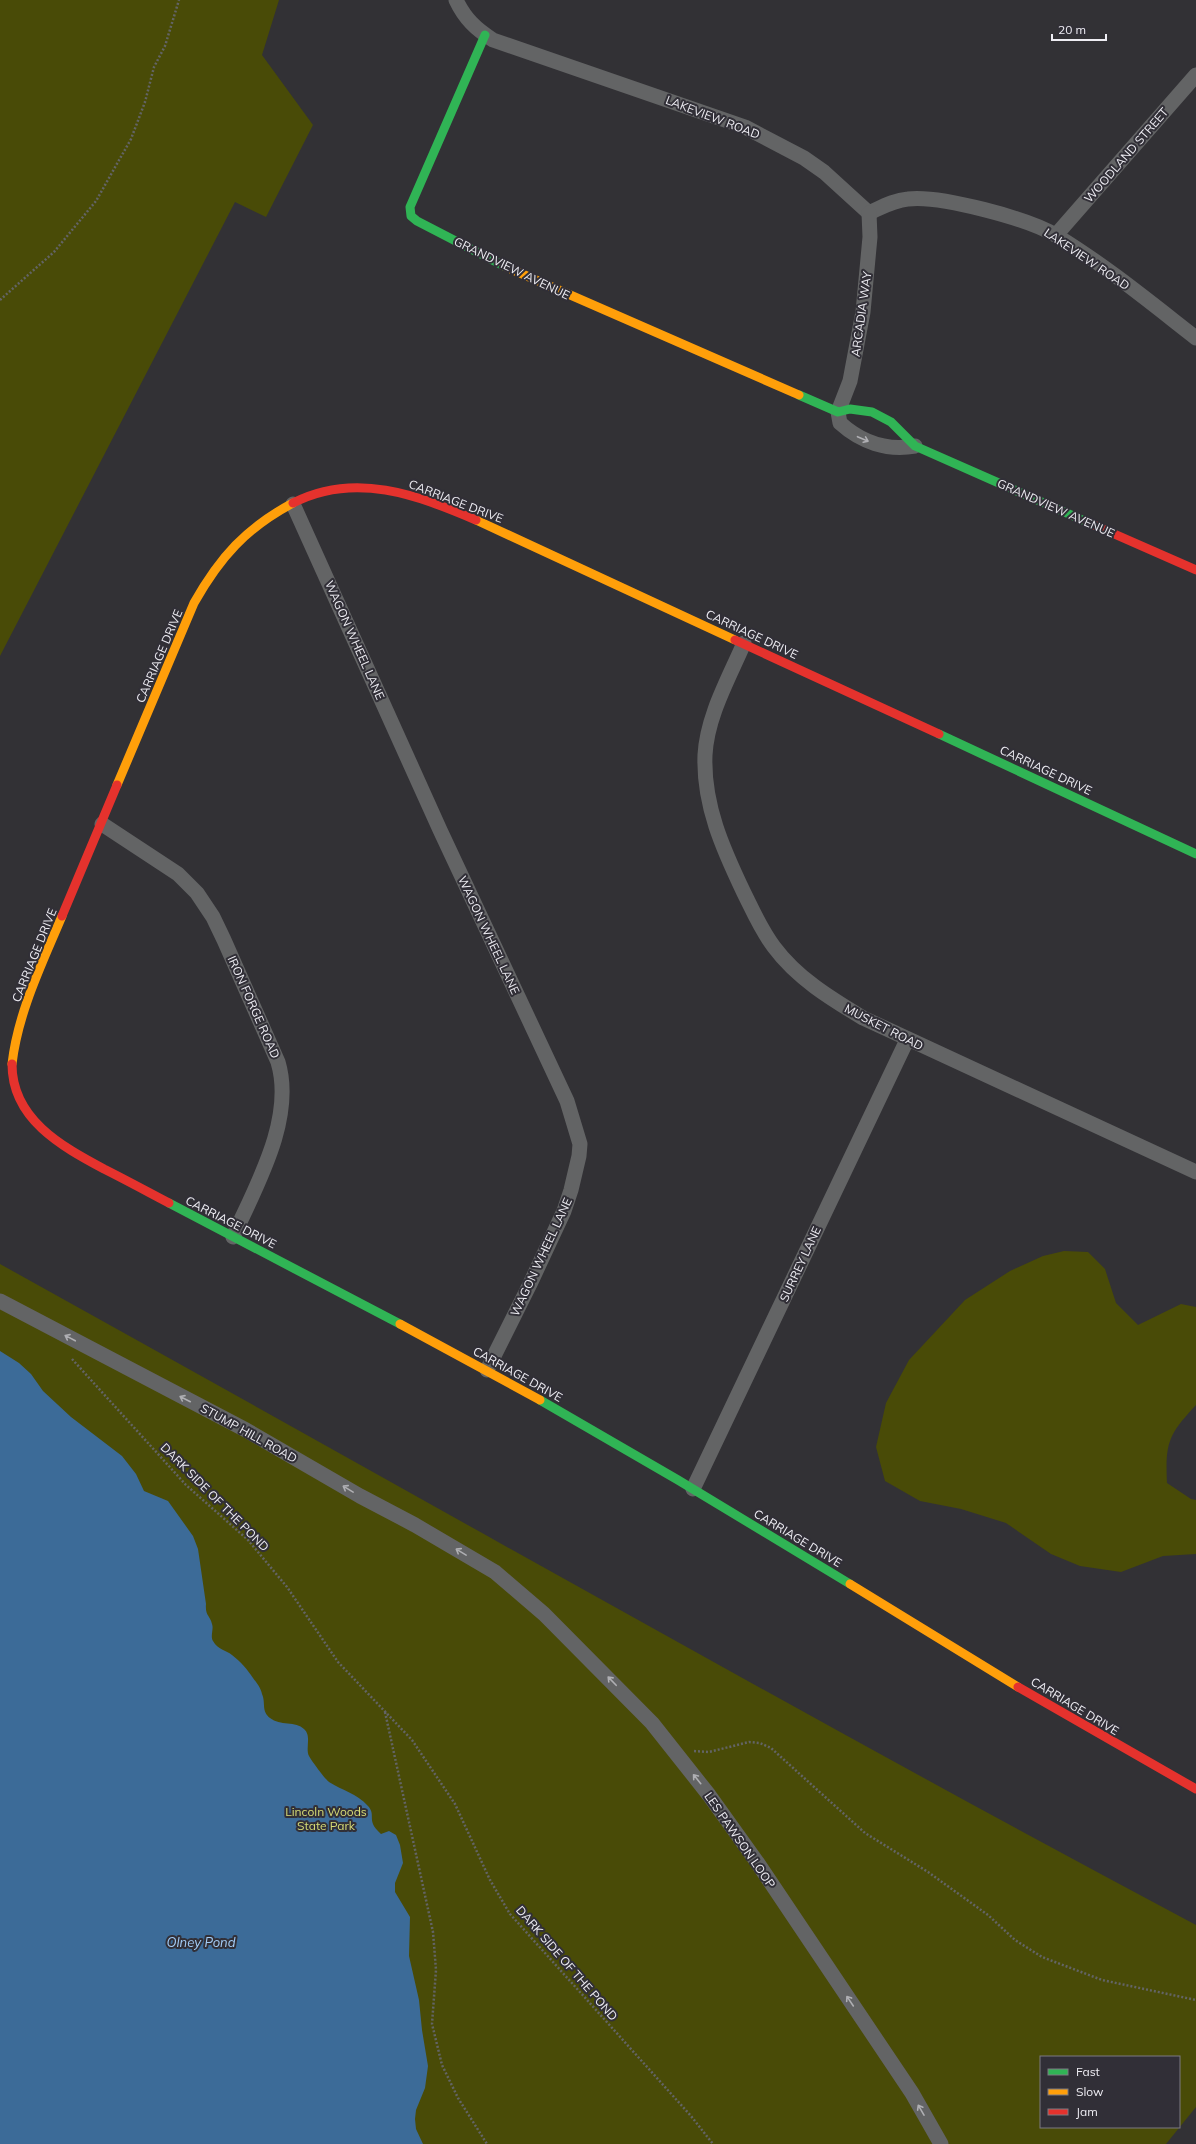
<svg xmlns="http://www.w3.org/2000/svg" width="1196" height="2144" viewBox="0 0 1196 2144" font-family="Mulish,sans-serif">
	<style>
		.green { fill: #494b07; fill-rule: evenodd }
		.water { fill: #3c6b98 }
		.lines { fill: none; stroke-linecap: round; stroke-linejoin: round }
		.path { stroke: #636465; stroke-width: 2.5; stroke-dasharray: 2 2; stroke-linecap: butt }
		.street { stroke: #636465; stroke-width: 15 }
		.fast { stroke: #30b455; stroke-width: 9 }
		.slow { stroke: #ff9f0a; stroke-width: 9 }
		.jam { stroke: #e5322d; stroke-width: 9 }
		.oneway { stroke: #afafb3 }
		.labels { text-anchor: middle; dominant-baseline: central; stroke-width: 4; stroke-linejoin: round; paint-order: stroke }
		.street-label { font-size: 12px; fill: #eeedf3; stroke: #312f37 }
		.park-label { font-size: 12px; fill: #d6dc76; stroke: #312f37 }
		.water-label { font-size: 13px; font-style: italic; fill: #a3cdf8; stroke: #312f37 }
	</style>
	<rect width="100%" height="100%" fill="#323135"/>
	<g class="green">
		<path d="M0 0H279L262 55 313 125 266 217 235 202 0 656Z"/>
		<path d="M1064 1251 1088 1252 1105 1269 1116 1303 1138 1325 1181 1304 1196 1307V1405C1169 1434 1165 1442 1167 1483L1191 1499 1196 1500V1554L1163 1556 1121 1572 1080 1566 1051 1554 1006 1523 961 1509 920 1501 885 1481 876 1447 886 1403 909 1360 965 1300 1010 1271 1043 1256Z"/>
		<path d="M0 1264C399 1485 794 1711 1196 1925V2107L1166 2144H0ZM1041 2057H1179V2127H1041Z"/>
	</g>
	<path class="water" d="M0 1351 19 1363 31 1374 43 1391 71 1417 122 1456 136 1474 144 1491 168 1501 193 1536 198 1549 206 1604C205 1616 210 1615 212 1624 214 1629 210 1636 213 1641 218 1650 226 1650 232 1655 240 1661 248 1670 253 1678 256 1682 261 1688 262 1694 266 1703 261 1711 270 1718 280 1726 296 1721 304 1729 312 1736 305 1748 309 1756 311 1760 325 1779 329 1782 343 1791 356 1793 368 1806 377 1816 365 1820 381 1834L389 1831 396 1835 400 1845 403 1863 395 1883V1892L410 1917 409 1956 419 2000 422 2030 428 2066 425 2088 416 2110 415 2119 416 2129 423 2144H0Z"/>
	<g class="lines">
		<g class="path">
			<path d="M0 300 54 252 96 201 131 139 145 102 154 67 165 46 179 0"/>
			<path d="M72 1359 186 1485 248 1540 287 1587 338 1662 412 1740 455 1804 490 1880 510 1914 691 2116 713 2144"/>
			<path d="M385 1712 433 1932 436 1970 432 2024 442 2065 458 2098 487 2144"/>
			<path d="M694 1751 709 1752 749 1742 760 1743 771 1748 865 1833 928 1872 988 1915 1015 1940 1042 1957 1102 1980 1196 2000"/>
		</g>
		<g class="street">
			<path d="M456 0C465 19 476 29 493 40L745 127 804 158 824 172 869 213"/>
			<path d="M869 213C882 207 894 200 908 199 940 195 1030 219 1057 236 1106 266 1151 303 1196 338"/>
			<path d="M869 213 870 237 863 312 850 381 838 412 840 423C861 442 887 451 915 446"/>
			<path d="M1056 235 1196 75"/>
			<path d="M293 504 440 830 567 1101 580 1144 579 1156 571 1190 564 1211 530 1284 487 1370"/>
			<path d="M744 643C729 678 707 716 705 755 703 805 723 849 744 893 753 911 761 930 774 947 797 978 830 998 863 1018L1196 1172"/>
			<path d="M102 824 178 874 197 893 213 917 224 940 278 1062C295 1119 256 1186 233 1237"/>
			<path d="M0 1301 246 1430 360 1496 415 1525 495 1572 544 1614 652 1723 709 1795 757 1862 912 2093 941 2144"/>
			<path d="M693 1489 907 1040"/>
		</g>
		<g class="fast">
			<path d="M485 35 410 207 411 216 417 221 504 266"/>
			<path d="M799 395 838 412 850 409 872 412 891 422 915 446 1087 522"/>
			<path d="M939 734 1196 854"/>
			<path d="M169 1203 400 1324"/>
			<path d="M540 1400 678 1480 850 1584"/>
		</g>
		<g class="slow">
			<path d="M504 266 799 395"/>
			<path d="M476 520 735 640"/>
			<path d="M117 785 194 603C220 557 246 528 293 503"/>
			<path d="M12 1064C18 1012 42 964 62 916"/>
			<path d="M400 1324 540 1400"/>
			<path d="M850 1584 1018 1687"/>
		</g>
		<g class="jam">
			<path d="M293 503C355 471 417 495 476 520"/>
			<path d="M1087 522 1196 570"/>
			<path d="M735 640 939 734"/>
			<path d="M62 916 117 785"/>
			<path d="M12 1064C12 1119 61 1146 104 1169 126 1180 148 1192 169 1203"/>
			<path d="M1018 1687 1196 1789"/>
		</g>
	</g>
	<defs><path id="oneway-shaft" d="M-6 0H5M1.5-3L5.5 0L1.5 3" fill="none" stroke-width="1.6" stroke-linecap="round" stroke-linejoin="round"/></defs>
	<g class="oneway">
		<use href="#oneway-shaft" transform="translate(863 439) rotate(23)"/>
		<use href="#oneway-shaft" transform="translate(70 1338) rotate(-152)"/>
		<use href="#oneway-shaft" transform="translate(185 1399) rotate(-153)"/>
		<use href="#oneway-shaft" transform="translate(348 1489) rotate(-149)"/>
		<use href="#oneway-shaft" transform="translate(461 1552) rotate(-149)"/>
		<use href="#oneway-shaft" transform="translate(612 1681) rotate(-134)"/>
		<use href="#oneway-shaft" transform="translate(697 1779) rotate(-129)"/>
		<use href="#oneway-shaft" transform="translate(850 2001) rotate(-124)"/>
		<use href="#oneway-shaft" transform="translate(921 2110) rotate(-120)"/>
	</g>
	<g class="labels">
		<g class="street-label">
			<text transform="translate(713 117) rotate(21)">LAKEVIEW ROAD</text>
			<text transform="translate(1126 155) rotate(-49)">WOODLAND STREET</text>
			<text transform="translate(1087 259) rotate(34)">LAKEVIEW ROAD</text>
			<text transform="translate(512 268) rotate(26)">GRANDVIEW AVENUE</text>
			<text transform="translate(861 314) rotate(-82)">ARCADIA WAY</text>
			<text transform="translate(456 501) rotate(21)">CARRIAGE DRIVE</text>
			<text transform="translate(1056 508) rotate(24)">GRANDVIEW AVENUE</text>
			<text transform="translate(752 634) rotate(25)">CARRIAGE DRIVE</text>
			<text transform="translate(355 640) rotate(66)">WAGON WHEEL LANE</text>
			<text transform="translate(159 656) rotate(-67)">CARRIAGE DRIVE</text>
			<text transform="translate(1046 770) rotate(25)">CARRIAGE DRIVE</text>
			<text transform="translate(489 935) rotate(65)">WAGON WHEEL LANE</text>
			<text transform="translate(34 955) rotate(-68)">CARRIAGE DRIVE</text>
			<text transform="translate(254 1007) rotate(66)">IRON FORGE ROAD</text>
			<text transform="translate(884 1027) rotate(27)">MUSKET ROAD</text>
			<text transform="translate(231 1222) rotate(27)">CARRIAGE DRIVE</text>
			<text transform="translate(541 1257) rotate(-65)">WAGON WHEEL LANE</text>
			<text transform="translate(800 1264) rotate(-65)">SURREY LANE</text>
			<text transform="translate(518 1374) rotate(29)">CARRIAGE DRIVE</text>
			<text transform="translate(249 1433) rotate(29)">STUMP HILL ROAD</text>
			<text transform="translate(215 1497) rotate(45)">DARK SIDE OF THE POND</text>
			<text transform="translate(798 1538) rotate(31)">CARRIAGE DRIVE</text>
			<text transform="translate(1075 1706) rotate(31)">CARRIAGE DRIVE</text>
			<text transform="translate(740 1840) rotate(55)">LES PAWSON LOOP</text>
			<text transform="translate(567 1963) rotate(49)">DARK SIDE OF THE POND</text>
		</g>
		<g class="park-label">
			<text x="326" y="1811">Lincoln Woods<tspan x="326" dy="14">State Park</tspan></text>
		</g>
		<g class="water-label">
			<text x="201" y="1942">Olney Pond</text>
		</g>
	</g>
	<rect x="1040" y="2056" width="140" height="72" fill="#312f37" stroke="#7d7b82"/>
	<rect x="1048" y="2069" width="20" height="6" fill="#30b455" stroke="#7d7b82"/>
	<text x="1076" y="2076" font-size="12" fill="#eeedf3">Fast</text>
	<rect x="1048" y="2089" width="20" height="6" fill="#ff9f0a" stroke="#7d7b82"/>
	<text x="1076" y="2096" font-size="12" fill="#eeedf3">Slow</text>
	<rect x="1048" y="2109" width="20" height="6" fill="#e5322d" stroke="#7d7b82"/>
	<text x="1076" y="2116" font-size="12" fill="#eeedf3">Jam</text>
	<path d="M1052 34v6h54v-6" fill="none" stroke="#eeedf3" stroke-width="2"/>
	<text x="1058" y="34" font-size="12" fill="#eeedf3" stroke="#312f37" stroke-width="3" paint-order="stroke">20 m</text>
</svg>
